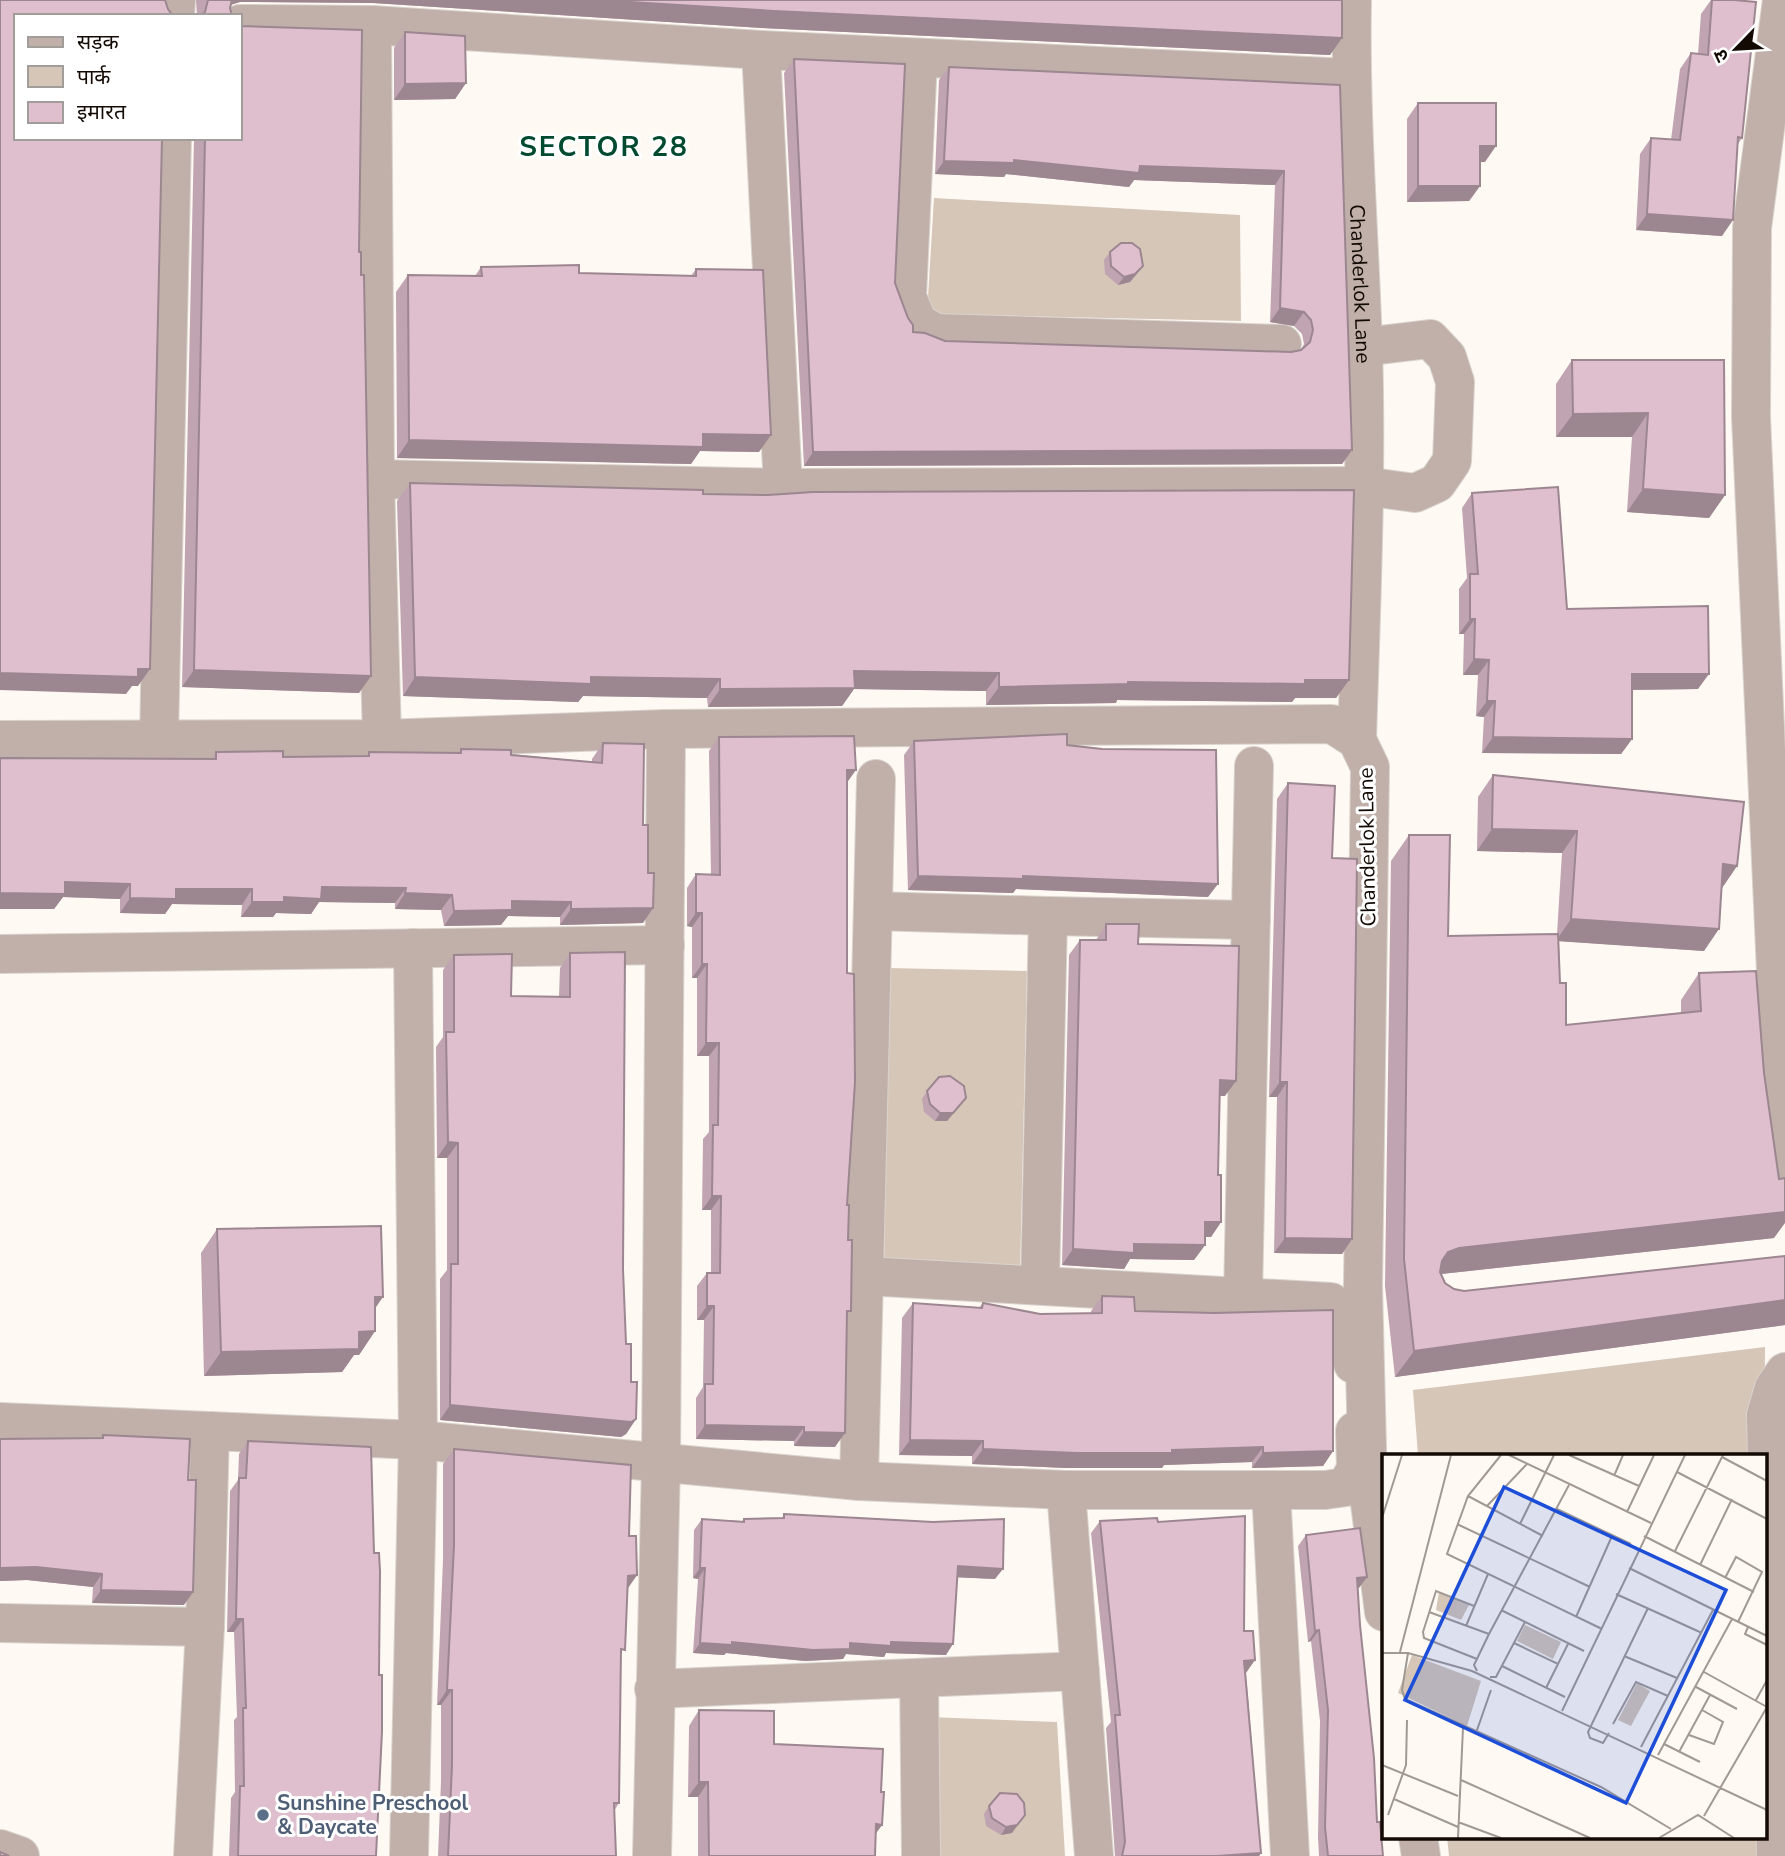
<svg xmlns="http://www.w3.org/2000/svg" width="1785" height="1856" viewBox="0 0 1785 1856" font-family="'Nunito Sans','Noto Sans Devanagari',sans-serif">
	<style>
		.green { fill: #d5c6b8 }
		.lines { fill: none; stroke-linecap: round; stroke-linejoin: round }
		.minor-casing { stroke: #d9d3ce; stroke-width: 40 }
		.tertiary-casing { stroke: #d9d3ce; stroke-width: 40 }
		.minor { stroke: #c0b0a9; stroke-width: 38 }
		.tertiary { stroke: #c0b0a9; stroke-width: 38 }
		.wall { fill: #c0a4b1 }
		.shaded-wall { fill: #9c8690 }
		.building { fill: #dfbfce; stroke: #9c8690; stroke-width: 2 }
		.service-dot { fill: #5c6f8a; stroke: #fff; stroke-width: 2.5 }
		.labels { text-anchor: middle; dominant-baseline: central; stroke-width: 6; stroke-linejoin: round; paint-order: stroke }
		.street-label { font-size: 21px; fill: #130a04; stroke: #fff }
		.service-label { font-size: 21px; font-weight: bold; fill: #4e5e75; stroke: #fff; text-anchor: start }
		.district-label { font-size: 28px; font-weight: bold; letter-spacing: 2px; fill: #004a30; stroke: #fff }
		.inset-road { fill: none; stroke: #a19994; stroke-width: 2 }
		.view { fill: #1d4ed8; fill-opacity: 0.15; stroke: #1d4ed8; stroke-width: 3.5 }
		.inset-edge { fill: none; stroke: #130a04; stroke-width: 3.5 }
	</style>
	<rect width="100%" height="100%" fill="#fff9f4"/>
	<g class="green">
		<path d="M934 198 1240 215 1241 321 927 314Z"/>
		<path d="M888 968 1027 971 1020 1274 884 1268Z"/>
		<path d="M1765 1347 1764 1455H1418L1413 1390Z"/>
		<path d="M928 1717 1057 1722 1065 1856H934Z"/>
		<path d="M1447 1837H1761V1856H1449Z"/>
	</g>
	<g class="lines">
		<defs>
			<g id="minor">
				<path id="s1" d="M1352 0C1350 116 1359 230 1363 346 1367 477 1361 608 1357 740"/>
				<path d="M175 16 176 0"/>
				<path d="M240 24 372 25 761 50 1350 78"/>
				<path d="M372 25 375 479 382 739"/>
				<path d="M761 50 783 488"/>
				<path d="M918 58 907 297 918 323 936 333 1282 344"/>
				<path d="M375 479 783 488 1364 486 1415 493 1437 483 1452 461 1455 382 1447 357 1430 339 1363 347"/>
				<path d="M159 738 172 138"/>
				<path d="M873 911 1048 916 1040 1285"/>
				<path d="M1048 916 1251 920"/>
				<path d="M0 954 665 945"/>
				<path d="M865 1276 1331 1302C1356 1320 1352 1335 1353 1364"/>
				<path d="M1243 1297 1254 766"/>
				<path d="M0 1422 418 1440 859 1481 1066 1490H1325L1346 1487 1356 1469 1355 1431"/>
				<path d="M859 1481 876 779"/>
				<path d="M1066 1490 1094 1856"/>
				<path d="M1271 1490 1290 1856"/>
				<path d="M0 1623 205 1627"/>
				<path d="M919 1678 921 1856"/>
				<path d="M654 1689 1080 1671"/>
				<path d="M0 1849 20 1856"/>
				<path d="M193 1856 205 1627 210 1431"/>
				<path d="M409 1856 418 1440 413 948"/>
				<path d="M652 1856 661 1462 666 729"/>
			</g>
			<g id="tertiary">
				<path d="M1782 0 1752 228 1751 417 1785 1171"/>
				<path d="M0 740 382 739 666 729 1332 724 1357 740 1370 767 1363 1286 1368 1488 1384 1612"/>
				<path d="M1418 1837 1421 1856"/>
				<path d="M1776 1856 1766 1415 1774 1388 1785 1372"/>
			</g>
		</defs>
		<use href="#minor" class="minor-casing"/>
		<use href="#tertiary" class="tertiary-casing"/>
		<use href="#minor" class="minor"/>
		<use href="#tertiary" class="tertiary"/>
	</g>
	<g class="wall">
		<path d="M196 0H1342L1330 55 762 28 373 3 240 2 231 5 230 8 232 16H197Z"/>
		<path d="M1711 0H1734L1742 138 1738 144 1722 236 1636 230 1640 154 1651 138 1671 140 1680 69 1691 53 1698 54 1701 14Z"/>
		<path d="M405 32 466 83 455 99 394 100V48Z"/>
		<path d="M794 59 895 283 913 332 945 341 1291 352 1301 350 1304 344 1302 334 1294 326 1270 322 1275 185 1134 180 1129 187 1006 174 1004 177 935 174 939 80 949 67 1340 85 1352 450 1342 464 804 466 784 73Z"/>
		<path d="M1418 103 1485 162H1480V186L1469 201 1407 202V119Z"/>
		<path d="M194 138H240L359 252V693L182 687Z"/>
		<path d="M1110 252 1137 274 1130 282 1118 285 1105 274 1104 260Z"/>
		<path d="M481 267 579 273 691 276 696 269 759 452 700 451 691 464 397 458 396 292 408 275 475 276Z"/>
		<path d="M1572 360H1724L1725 495 1709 518 1627 512 1632 437H1556V384Z"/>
		<path d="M410 483 703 494 1349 680 1336 698H1295L1292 702 1117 700 1116 703 986 705V691L854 689 842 706 708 707 707 698 583 696 578 702 403 696 397 501Z"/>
		<path d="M1472 493 1567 609 1698 689 1632 690V739L1621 754 1482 753 1484 717 1476 716 1478 675H1463L1464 634H1459V589L1467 578 1462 508Z"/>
		<path d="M719 737 847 783V1316L835 1447 794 1446V1441L696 1439V1398L703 1387 704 1320H697V1286L707 1273H711V1210H702L703 1139 709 1132V1056H697V978H692V927L687 926V888L696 874 711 875 709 751Z"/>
		<path d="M914 741 1067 745 1208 897 1016 889 1013 893 908 890 904 755Z"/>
		<path d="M603 743 643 825V923L560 925V917L508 916 501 925 444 926 441 910 395 909V903L319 902 311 914 276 913 273 917H241L242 905 172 904 165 914 120 913V899L63 897 54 909H0L211 759 216 752 283 757 366 756 369 752 458 753 461 749 592 762V759Z"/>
		<path d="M1493 775 1737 866 1722 888 1704 951 1559 941 1560 983 1566 1025 1681 1013V1000L1699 973 1774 1238 1441 1274 1445 1283 1454 1289 1464 1291 1785 1256V1325L1395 1377 1385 1286 1391 861 1409 835 1448 936 1557 934 1562 853 1477 851 1478 797Z"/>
		<path d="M1288 783 1332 858 1352 1239 1342 1254 1274 1253 1277 1097H1269L1277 799Z"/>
		<path d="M1106 924 1138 944 1225 1096H1220L1218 1175 1221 1222 1211 1237H1205V1245L1194 1260 1130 1259 1124 1269 1062 1265 1069 955 1080 940H1096Z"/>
		<path d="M570 953 623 1269 626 1344 636 1419 626 1434 621 1437 440 1420V1279L447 1270V1158H437L436 1047 443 1037V970L454 955 511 996 559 997 560 968Z"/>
		<path d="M927 1091 960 1106 947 1121H935L924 1112 922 1099Z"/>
		<path d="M217 1229 375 1308V1331L359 1355H354L342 1372 204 1376 201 1253Z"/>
		<path d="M1102 1296 1135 1311 1333 1451 1323 1466 1252 1468V1462L1164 1465 1162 1468H1066L972 1464V1456L899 1455 902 1318 913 1303 979 1308 983 1303 1040 1314 1091 1313V1311Z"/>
		<path d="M103 1435 184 1605 92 1603 93 1587 27 1580 0 1581V1439L101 1438Z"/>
		<path d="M248 1441 376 1856H229L231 1798 235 1792 234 1720 237 1717 234 1632H227L230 1491 238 1480 239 1454Z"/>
		<path d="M454 1449 629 1536 637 1575 627 1589 621 1656 619 1803 614 1811 616 1856H438L441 1781V1705H437L443 1560V1464Z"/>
		<path d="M784 1514 995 1579 957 1577 946 1655 886 1653 884 1657 846 1654 843 1659 805 1661 726 1653 724 1655 693 1653 698 1579 693 1578 694 1530 702 1519 742 1521 744 1519 782 1518Z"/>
		<path d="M1100 1521 1158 1522 1244 1631 1246 1673 1261 1853 1259 1856H1115L1106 1728 1111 1722 1091 1533Z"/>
		<path d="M1306 1535 1359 1588H1357L1360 1625 1377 1822 1383 1856H1319L1318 1838 1320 1721 1311 1641 1308 1642 1298 1546Z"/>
		<path d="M699 1710 881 1792 882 1825 876 1833 875 1856H698V1797H688L689 1726Z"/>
		<path d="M989 1806 1012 1833 1001 1835 986 1826 984 1814Z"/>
	</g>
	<g class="shaded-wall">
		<path d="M230 0H598L1342 38 1330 55 762 28 373 3 240 2 229 5Z"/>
		<path d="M466 83 455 99 394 100 405 84Z"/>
		<path d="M1480 146H1496L1485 162H1469Z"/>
		<path d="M1014 160 1140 166 1284 171 1275 185 1134 180 1129 187 1006 174 1004 177 935 174 944 161Z"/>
		<path d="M1418 186H1480L1469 201 1407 202Z"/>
		<path d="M1647 214 1733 220 1722 236 1636 230Z"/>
		<path d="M1143 266 1130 282 1118 285 1124 277Z"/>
		<path d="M1280 308 1304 312 1294 326 1270 322Z"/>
		<path d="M1648 413 1632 437H1556L1573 414Z"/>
		<path d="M703 434 771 435 759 452 700 451 691 464 397 458 409 440Z"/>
		<path d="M1352 450 1342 464 804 466 813 452Z"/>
		<path d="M1643 489 1725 495 1709 518 1627 512Z"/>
		<path d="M1470 619H1475L1464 634H1459Z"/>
		<path d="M1474 659 1489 660 1478 675H1463Z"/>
		<path d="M138 669H150L138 686H132L126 694 0 690V673Z"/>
		<path d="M194 670 371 676 359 693 182 687Z"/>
		<path d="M854 671 999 673 986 691 854 689 842 706 708 707 720 689Z"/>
		<path d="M1632 674H1709L1698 689 1621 690Z"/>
		<path d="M415 677H591L720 679 707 698 583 696 578 702 403 696Z"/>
		<path d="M1305 680H1349L1336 698H1295L1292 702 1117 700 1116 703 986 705 999 687 1128 682Z"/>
		<path d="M1487 701H1495L1484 717 1476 716Z"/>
		<path d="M1493 737 1632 739 1621 754 1482 753Z"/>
		<path d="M847 770H856L846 784Z"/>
		<path d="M1492 829 1577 831 1562 853 1477 851Z"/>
		<path d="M1723 864 1737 866 1722 888Z"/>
		<path d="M918 876H1023L1218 884 1208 897 1016 889 1013 893 908 890Z"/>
		<path d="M65 882 130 884 120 899 63 897 54 909H0V893Z"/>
		<path d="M322 887 406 888 395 903 319 902 311 914 276 913 273 917H241L252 902Z"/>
		<path d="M176 889H252L242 905 172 904 165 914 120 913 130 898Z"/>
		<path d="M405 893 452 895 441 910 395 909Z"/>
		<path d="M512 901 571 902 560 917 508 916 501 925 444 926 454 911Z"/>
		<path d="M653 908 643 923 560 925 571 909Z"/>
		<path d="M696 913H702L692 927 687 926Z"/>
		<path d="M1571 919 1719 929 1704 951 1556 941Z"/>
		<path d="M702 964H707L697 978H692Z"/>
		<path d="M706 1043H719L709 1056H697Z"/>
		<path d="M1220 1080 1236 1081 1225 1096H1209Z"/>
		<path d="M1280 1082H1287L1277 1097H1269Z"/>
		<path d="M966 1098 947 1121H935L940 1113Z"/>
		<path d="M448 1142 458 1143 447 1158H437Z"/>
		<path d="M712 1196H721L711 1210H702Z"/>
		<path d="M1785 1212V1223L1774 1238 1441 1274 1430 1279 1448 1252 1459 1248Z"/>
		<path d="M1205 1222H1221L1211 1237H1195Z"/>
		<path d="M1285 1238 1352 1239 1342 1254 1274 1253Z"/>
		<path d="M1134 1244 1205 1245 1194 1260 1130 1259 1124 1269 1062 1265 1073 1249Z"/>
		<path d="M375 1297H383L367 1320Z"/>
		<path d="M1785 1300V1325L1395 1377 1414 1351Z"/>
		<path d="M707 1306H714L704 1320H697Z"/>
		<path d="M375 1331 359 1355H354L342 1372 204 1376 221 1352 359 1332Z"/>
		<path d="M450 1405 636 1419 626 1434 621 1437 440 1420Z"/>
		<path d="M705 1425 804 1427 794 1441 696 1439Z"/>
		<path d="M804 1432 845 1433 835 1447 794 1446Z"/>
		<path d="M910 1440 983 1441 972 1456 899 1455Z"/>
		<path d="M1263 1447 1252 1462 1164 1465 1162 1468H1066L972 1464 983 1449 1172 1450Z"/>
		<path d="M1333 1451 1323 1466 1252 1468 1263 1453Z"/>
		<path d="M958 1566 1003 1569 995 1579 950 1577Z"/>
		<path d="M36 1567 102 1574 93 1587 27 1580 0 1581V1568Z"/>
		<path d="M700 1568H705L698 1579 693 1578Z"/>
		<path d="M637 1575 626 1591 628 1576Z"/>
		<path d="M1367 1577 1359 1588 1349 1589 1357 1578Z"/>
		<path d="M101 1590 193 1592 184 1605 92 1603Z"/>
		<path d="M236 1619H243L234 1632H227Z"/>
		<path d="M1319 1630 1311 1641 1308 1642 1315 1631Z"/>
		<path d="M732 1642 850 1643 891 1642 953 1644 946 1655 886 1653 884 1657 846 1654 843 1659 805 1661 726 1653 724 1655 693 1653 700 1643Z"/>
		<path d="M1255 1660 1246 1673 1244 1661Z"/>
		<path d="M447 1690H452L441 1705H437Z"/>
		<path d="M699 1782H708L698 1797H688Z"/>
		<path d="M1025 1815 1012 1833 1001 1835 1006 1827Z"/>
		<path d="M876 1824 882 1825 871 1840Z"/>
		<path d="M1261 1853 1259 1856H1217Z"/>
	</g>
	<g class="building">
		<path d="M0 0H165L168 9 173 16H16V138H162L150 669H138V677L0 673Z"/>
		<path d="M208 0H232L230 8 232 16H200L205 12Z"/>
		<path d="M598 0H1342V38L774 11Z"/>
		<path d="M1712 0H1734L1756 2 1742 138 1738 137 1733 220 1647 214 1651 138 1680 140 1691 53 1708 55Z"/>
		<path d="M240 25 241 26 362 30 359 252H361V275H364L371 676 194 670 205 138H240Z"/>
		<path d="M405 32 465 36 466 83 405 84Z"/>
		<path d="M794 59 905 64 895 283 908 318 913 325V332L925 333 945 341 1291 352 1301 350 1310 342 1313 330 1311 320 1304 312 1280 308 1284 171 1140 166 1139 173 1014 160V163L944 161 949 67 1340 85 1352 450 813 452Z"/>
		<path d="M1418 103H1496V146H1480V186H1418Z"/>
		<path d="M1121 243H1132L1140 249 1143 266 1135 274 1124 277 1111 266 1110 252Z"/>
		<path d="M579 265V273L696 276V269L763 270 771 435 703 434V447L409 440 408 275 482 276 481 267Z"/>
		<path d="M1572 360H1724L1725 495 1643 489 1648 413 1573 414Z"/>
		<path d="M410 483 703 490V494L768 495 813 492 1354 490 1349 680H1305V684L1128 682V684L999 687V673L854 671 855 688 720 689V679L591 677V684L415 677Z"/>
		<path d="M1558 487 1567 609 1708 606 1709 674H1632V739L1493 737 1495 701H1487L1489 660 1474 659 1475 619H1470V574H1478L1472 493Z"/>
		<path d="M1067 734V745L1102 749 1216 750 1218 884 1023 876V879L918 876 914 741Z"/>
		<path d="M854 736 856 770H847V973L854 974 855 1082 847 1205H849L848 1240H852L851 1311H847L845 1433 804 1432V1427L705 1425V1384H713L714 1306H707V1273H720L721 1196H712L713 1125H718L719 1043H706L707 964H702V913H696V874L720 875 719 737Z"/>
		<path d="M603 743 644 744 643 825H648V873H654L653 908 571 909V902L512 901V910L454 911 452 895 405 893 406 888 322 887 321 899 284 897V902H252V889H176V899L130 898V884L65 882V894L0 893V758L216 759V752L283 751V757L369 756V752L461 753V749L511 750V755L602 763Z"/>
		<path d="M1493 775 1744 802 1737 866 1723 864 1719 929 1571 919 1577 831 1492 829Z"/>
		<path d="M1288 783 1335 786 1332 858 1357 859 1352 1239 1285 1238 1287 1082H1280Z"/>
		<path d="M1409 835H1450L1448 936 1558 934 1560 983H1566V1025L1701 1011 1699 973 1756 971 1764 1073 1779 1179 1785 1178V1212L1459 1248 1448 1252 1442 1261 1440 1272 1445 1283 1454 1289 1464 1291 1785 1256V1300L1414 1351 1404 1259Z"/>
		<path d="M1106 924H1139L1138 944 1239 946 1236 1081 1220 1080 1218 1175H1221V1222H1205V1245L1134 1244V1253L1073 1249 1080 940H1106Z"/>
		<path d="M625 952 623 1269 626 1344H631V1382H637L636 1419 631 1422 450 1405 451 1264H458V1143L448 1142 446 1032H454V955L512 954 511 996 570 997V953Z"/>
		<path d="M950 1076 964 1086 966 1098 953 1113H940L930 1104 927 1091 939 1077Z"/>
		<path d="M381 1226 383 1297H375V1331L359 1332V1349L221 1352 217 1229Z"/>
		<path d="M1102 1296 1134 1297 1135 1311 1214 1313 1333 1310V1451L1263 1453V1447L1172 1450V1453H1077L983 1449V1441L910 1440 913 1303 982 1308 983 1303 1040 1314 1102 1313Z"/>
		<path d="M103 1435 190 1439 188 1480H196L193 1592 101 1590 102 1574 36 1567 0 1568V1439L103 1438Z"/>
		<path d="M248 1441 371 1447 374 1553H379L380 1571 379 1675H382V1731L376 1856H238L240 1786H244L243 1708H246L243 1619H236L239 1478H246Z"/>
		<path d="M454 1449 631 1465 629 1536H636L637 1575 628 1576 625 1650 621 1649 619 1803H614L616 1856H448L452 1765V1690H447L454 1545Z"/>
		<path d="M784 1514 933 1522 1004 1519 1003 1569 958 1566 953 1644 891 1642V1646L850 1643V1649L813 1650 732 1642V1645L700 1643 705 1568H700L702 1519 744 1522V1519L784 1518Z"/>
		<path d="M1245 1516 1244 1631H1253L1255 1660 1244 1661 1261 1853 1217 1856H1122L1125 1842 1115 1715H1120L1100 1521 1157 1518 1158 1522Z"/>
		<path d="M1360 1528 1367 1577 1357 1578 1360 1625 1374 1758 1377 1822H1380L1383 1856H1328L1325 1827 1328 1710 1319 1630 1315 1631 1306 1535Z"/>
		<path d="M699 1710 774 1711V1744L883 1749 881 1792H884L882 1825 876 1824 875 1856H709L708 1782H699Z"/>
		<path d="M1000 1793 1017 1794 1024 1803 1025 1815 1017 1825 1006 1827 992 1818 989 1806Z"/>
		<path d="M0 1852 9 1856H0Z"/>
	</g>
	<circle class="service-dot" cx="263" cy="1815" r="7"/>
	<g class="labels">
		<g class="street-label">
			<text stroke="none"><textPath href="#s1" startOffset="284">Chanderlok Lane</textPath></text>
			<text transform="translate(1367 847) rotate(-91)">Chanderlok Lane</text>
		</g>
		<g class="service-label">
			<text x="277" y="1803">Sunshine Preschool<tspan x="277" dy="24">&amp; Daycate</tspan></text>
		</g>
		<g class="district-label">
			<text x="604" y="147">SECTOR 28</text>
		</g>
	</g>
	<g transform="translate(1382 1454)">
		<rect width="385" height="385" fill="#fff9f4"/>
		<path d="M57 138 87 151 79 166 54 156ZM143 171 179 188 171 205 135 187ZM30 201 99 227 85 272 16 239ZM255 229 268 237 249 272 236 266Z" fill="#d5c6b8"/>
		<path class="inset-road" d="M119 1 86 42 65 100 220 175M127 1 269 69M187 1 257 32M340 3 385 27M295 18 385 65M232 22 241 1M86 42 161 82M105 52 145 10M175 55 249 90M245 58 272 1M0 64 20 1M75 70 208 133M138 70 172 1M262 82 372 138M293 97 341 1M318 111 350 45M247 114 385 182M343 124 354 103 380 118 356 168M234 140 320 179M92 152 54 137 41 178 42 184 95 205M119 156 202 197M47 158 107 180M194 163 230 82M84 172 106 120M366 173 363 180 385 191M132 189 176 210 186 190M18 198 69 1M0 199H26L90 217 385 356M26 199 20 236 23 245 219 333 289 375M242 202 295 224M120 212 183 243M95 217 92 211 107 180 187 31M322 218 385 253M108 223H114L143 168M314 233 355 255M164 234 176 210M374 246 385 226M180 257 303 1M231 270 254 228 286 242M94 279 109 236M227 279 221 289 208 284 206 278 266 154M307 281 332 290 341 268 320 256M282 290 318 308M259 293 331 156M297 298 328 241M276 301 350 165M0 311 76 342M79 326 208 384M12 345 76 373M6 361 24 311 25 266M322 362 385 253M76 368 119 384M76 384 81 274M277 384 316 361 352 384"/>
		<path class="view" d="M122 33 344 136 244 349 23 246Z"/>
		<rect width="385" height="385" class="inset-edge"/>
	</g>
	<rect x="14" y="14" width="228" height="126" fill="#ffffff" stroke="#a19d9b" stroke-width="2"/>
	<rect x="28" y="37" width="35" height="10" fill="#c0b0a9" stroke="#a19d9b" stroke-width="2"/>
	<text x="77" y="49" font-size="21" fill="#130a04">सड़क</text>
	<rect x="28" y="66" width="35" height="21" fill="#d5c6b8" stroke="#a19d9b" stroke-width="2"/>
	<text x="77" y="84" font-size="21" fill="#130a04">पार्क</text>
	<rect x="28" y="102" width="35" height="21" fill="#dfbfce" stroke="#a19d9b" stroke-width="2"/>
	<text x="77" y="119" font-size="21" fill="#130a04">इमारत</text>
	<g transform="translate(1736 49) rotate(245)" stroke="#ffffff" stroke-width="5" paint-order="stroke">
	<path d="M0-5L12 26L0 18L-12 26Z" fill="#130a04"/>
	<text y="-10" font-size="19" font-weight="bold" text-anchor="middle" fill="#130a04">उ</text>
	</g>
</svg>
